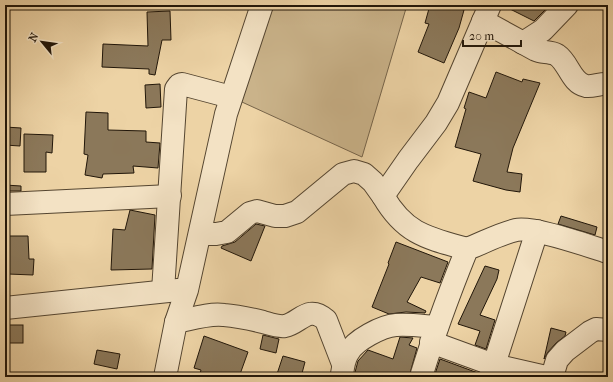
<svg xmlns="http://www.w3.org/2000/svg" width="613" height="382" viewBox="0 0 613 382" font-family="'IM FELL French Canon',serif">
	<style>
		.green { fill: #cab38a; stroke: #76644a }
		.building { fill: #8b785a; stroke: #211609 }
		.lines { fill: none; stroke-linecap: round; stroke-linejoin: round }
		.minor-casing { stroke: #544530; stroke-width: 24 }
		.minor { stroke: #f3e2c4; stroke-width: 22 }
	</style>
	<rect width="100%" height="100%" fill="#edd3a5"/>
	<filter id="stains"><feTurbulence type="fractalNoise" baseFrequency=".005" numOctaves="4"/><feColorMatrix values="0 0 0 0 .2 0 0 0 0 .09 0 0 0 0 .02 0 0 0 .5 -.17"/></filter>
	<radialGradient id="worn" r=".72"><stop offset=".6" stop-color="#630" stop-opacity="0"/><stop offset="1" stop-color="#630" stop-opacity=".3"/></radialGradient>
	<path class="green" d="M262 5H407L362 157 231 97Z"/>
	<g class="building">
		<path d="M430 5H446L464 10 459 28 444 63 418 52 429 24 425 23Z"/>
		<path d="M502 5H550L534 21Z"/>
		<path d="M170 11 171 40H162L155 75 149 74V69L102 67 103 44 148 46 147 12Z"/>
		<path d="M496 72 522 82 523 79 540 83 513 148 507 172 522 174 520 192 506 190 473 181 481 154 455 147 466 109 464 108 469 92 486 98Z"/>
		<path d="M160 84 161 107 146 108 145 85Z"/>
		<path d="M86 112 108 113V130L146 131V142L160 143 158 168 133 166 134 173 103 174 102 178 85 175 88 155 84 154Z"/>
		<path d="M5 127 21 128 20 146 5 145Z"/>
		<path d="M24 134 53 135 52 153 46 152V172H24Z"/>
		<path d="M5 185 21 186V191H5Z"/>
		<path d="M130 210 155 215 152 269 111 270 113 229 125 230Z"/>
		<path d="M561 216 597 227 595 235 558 224Z"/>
		<path d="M256 224 265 226 251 261 221 248 222 246 235 242Z"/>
		<path d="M6 236H28L29 259H34L33 275 8 274 9 260H6Z"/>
		<path d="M396 242 448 262 440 283 421 277 407 302 426 311 425 313 406 312 389 314 372 307 389 264 388 263Z"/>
		<path d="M485 266 499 270 497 279 480 315 495 320 486 349 475 345 480 331 458 324Z"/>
		<rect x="5" y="325" width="18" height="18"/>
		<path d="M551 328 566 332 565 336 556 343 548 352 544 359Z"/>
		<path d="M263 335 279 339 276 353 260 349Z"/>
		<path d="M204 336 248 352 239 377H199L201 370 194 368Z"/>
		<path d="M400 337 413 338 409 345 417 348 409 377H357L354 376 358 361 368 350 393 359Z"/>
		<path d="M97 350 120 354 117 369 94 364Z"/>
		<path d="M283 356 305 362 301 377H276Z"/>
		<path d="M440 359 478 373V377H434Z"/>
	</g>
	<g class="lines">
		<defs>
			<g id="minor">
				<path d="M483 21 536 50C542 53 550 51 557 55 569 63 571 83 586 86 593 87 601 83 608 84"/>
				<path d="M523 43 543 30 567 5"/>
				<path d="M383 196C405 234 427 238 467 249"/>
				<path d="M5 204 170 196"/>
				<path d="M200 234H216L227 232 250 213 257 211 275 216H285L297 212 343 174 354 171 364 174 373 182 383 196 408 160 436 123 448 103 490 5"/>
				<path d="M163 291 176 89 179 85 182 84 231 97"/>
				<path d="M5 308 178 290"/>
				<path d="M176 322C191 319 209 313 224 315 238 316 251 319 263 322 270 324 278 327 285 326 300 323 308 304 326 320L343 364"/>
				<path d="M431 342 494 365 546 377"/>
				<path d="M342 374C343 367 344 359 348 353 355 340 382 326 396 325 409 324 423 326 437 327"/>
				<path d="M165 377 176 322 187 290 226 114 262 5"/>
				<path d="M421 377C434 334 450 291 467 249 483 243 499 234 516 230 533 226 588 246 608 252"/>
				<path d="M490 377 537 231"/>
				<path d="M552 377 557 360 565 351 590 332 596 329 608 330"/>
			</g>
		</defs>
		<use href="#minor" class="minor-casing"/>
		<use href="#minor" class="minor"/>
	</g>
	<rect width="613" height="382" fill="none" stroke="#edd3a5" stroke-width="20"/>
	<rect x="6" y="6" width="601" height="370" fill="none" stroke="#211609" stroke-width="2"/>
	<rect x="10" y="10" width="593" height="362" fill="none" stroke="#211609"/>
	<g transform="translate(42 42) rotate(299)" stroke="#f3e2c4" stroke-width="3" paint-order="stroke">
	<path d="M0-3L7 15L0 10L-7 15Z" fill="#211609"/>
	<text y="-6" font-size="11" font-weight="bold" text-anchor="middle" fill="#211609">N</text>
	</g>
	<path d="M463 40v6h58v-6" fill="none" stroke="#211609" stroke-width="2"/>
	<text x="469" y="40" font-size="12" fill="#211609" stroke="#f3e2c4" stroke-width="3" paint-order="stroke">20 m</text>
	<rect width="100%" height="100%" filter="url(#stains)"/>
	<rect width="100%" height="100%" fill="url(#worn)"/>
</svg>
